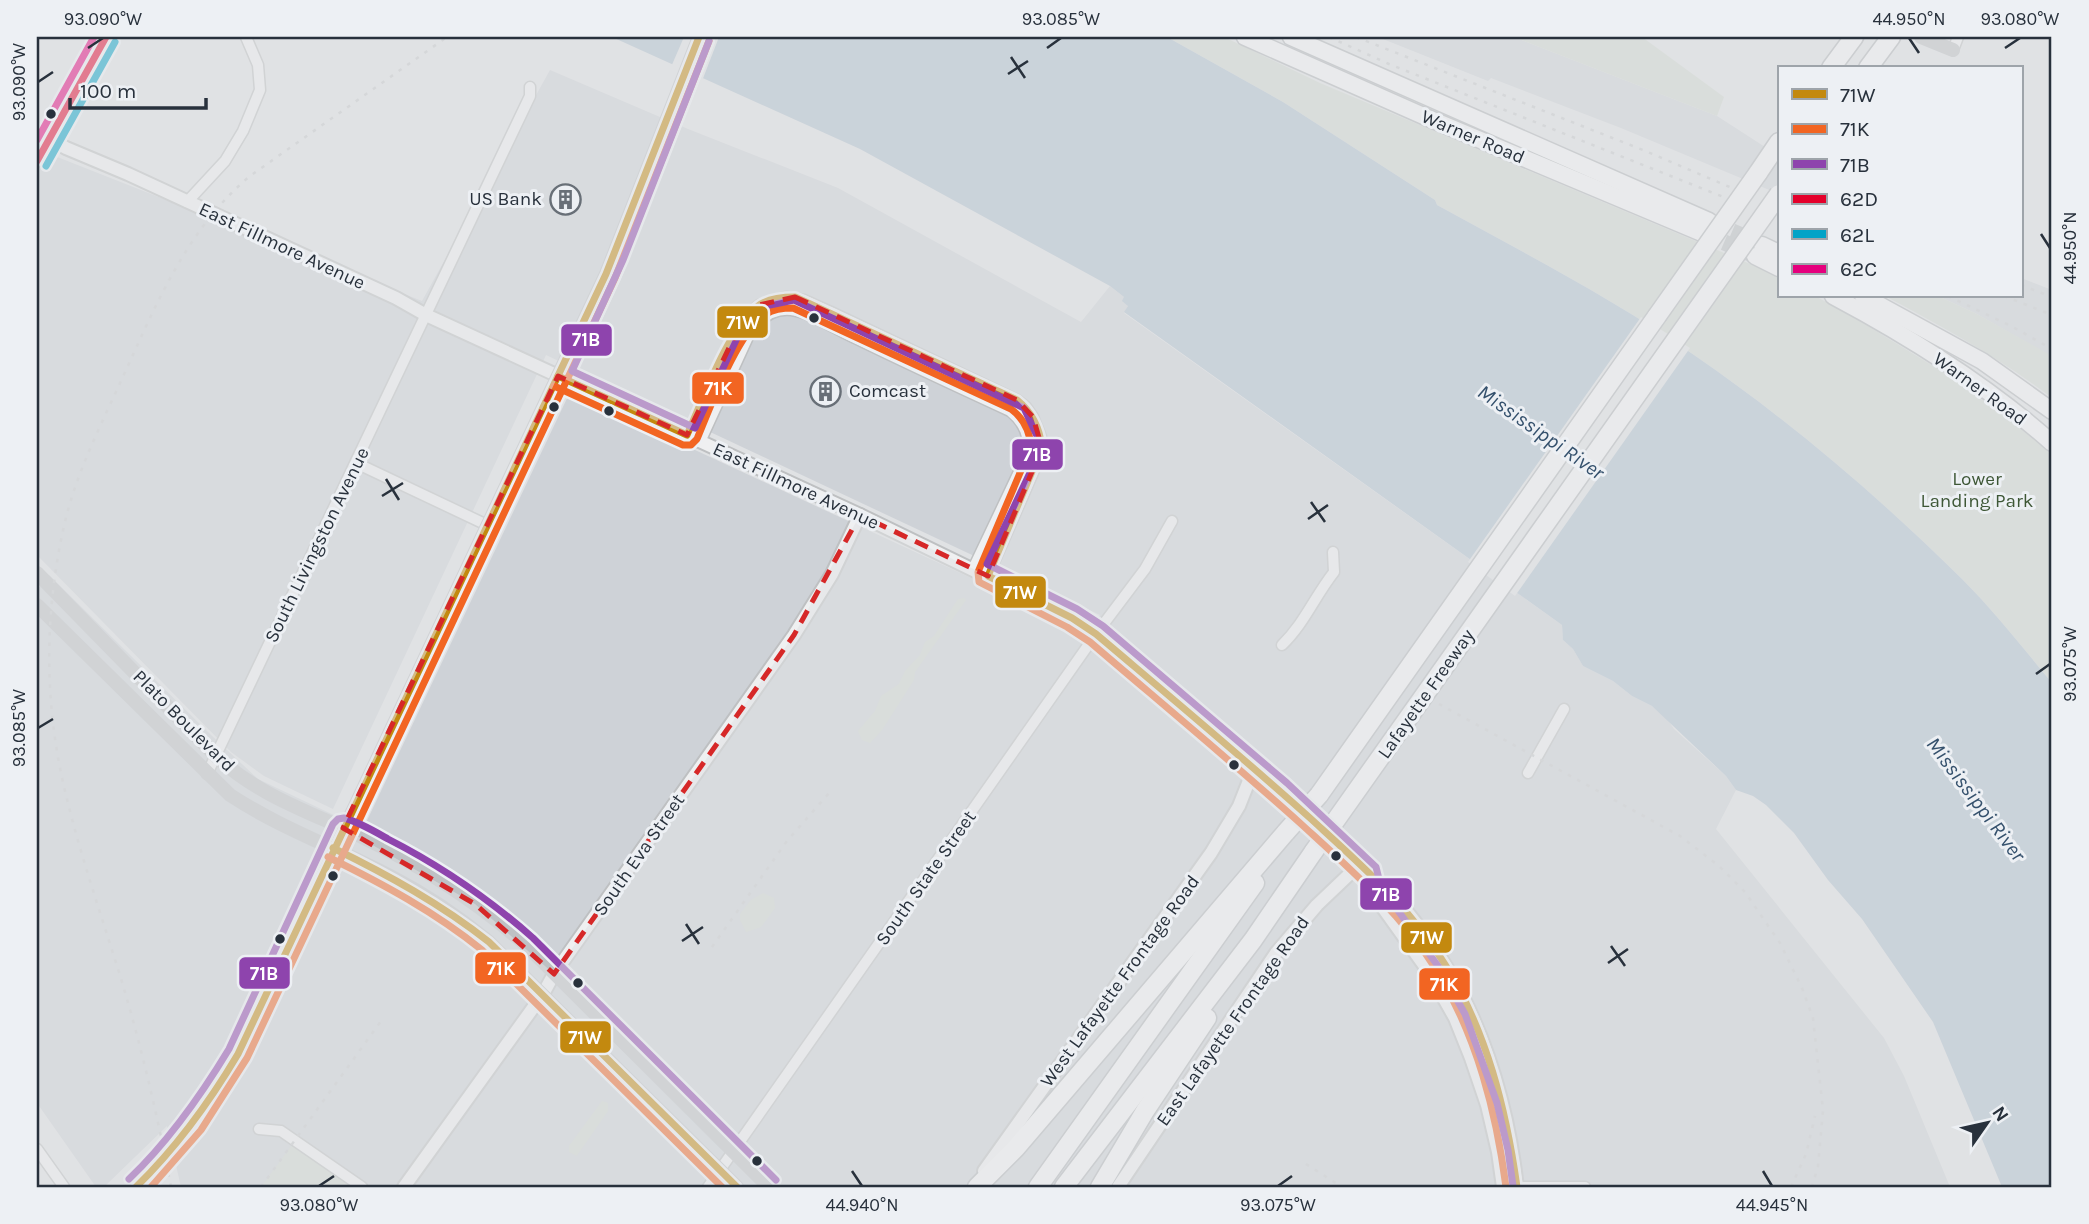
<svg xmlns="http://www.w3.org/2000/svg" width="2089" height="1224" viewBox="0 0 2089 1224" font-family="Karla,sans-serif">
	<style>
		.built { fill: #ced2d7 }
		.green { fill: #d1d8d0 }
		.water { fill: #b0c0ce }
		.pier { fill: #e0e2e4 }
		.lines { fill: none; stroke-linecap: round; stroke-linejoin: round }
		.trunk-tunnel { stroke: #bbbfc2; stroke-width: 16; stroke-dasharray: 16 8; stroke-linecap: butt }
		.minor-casing { stroke: #bec0c2; stroke-width: 13 }
		.tertiary-casing { stroke: #bec0c2; stroke-width: 16 }
		.trunk-casing { stroke: #b2b5b9; stroke-width: 19 }
		.motorway-casing { stroke: #b2b5b9; stroke-width: 21 }
		.minor { stroke: #eff0f1; stroke-width: 10 }
		.tertiary { stroke: #eff0f1; stroke-width: 12 }
		.secondary { stroke: #bec1c4; stroke-width: 14 }
		.trunk { stroke: #f4f4f5; stroke-width: 16 }
		.motorway { stroke: #f4f4f5; stroke-width: 18 }
		.rail { stroke: #c8cacc; stroke-width: 2.5; stroke-dasharray: 3.5 7; stroke-linecap: butt }
		.motorway-bridge-casing { stroke: #b2b5b9; stroke-width: 21; stroke-linecap: butt }
		.secondary-bridge { stroke: #bec1c4; stroke-width: 14 }
		.motorway-bridge { stroke: #f4f4f5; stroke-width: 18 }
		.bus-1-casing { stroke: #edf0f4; stroke-width: 12 }
		.bus-2-casing { stroke: #edf0f4; stroke-width: 12 }
		.bus-3-casing { stroke: #edf0f4; stroke-width: 12 }
		.bus-4-casing { stroke: #edf0f4; stroke-width: 12 }
		.bus-5-casing { stroke: #edf0f4; stroke-width: 12 }
		.bus-6-casing { stroke: #edf0f4; stroke-width: 12 }
		.bus-1 { stroke: #c3890f; stroke-width: 7 }
		.bus-2 { stroke: #f26522; stroke-width: 7 }
		.bus-3 { stroke: #8e44ad; stroke-width: 7 }
		.bus-4 { stroke: #e4002b; stroke-width: 7 }
		.bus-5 { stroke: #02a3c7; stroke-width: 7 }
		.bus-6 { stroke: #e5007d; stroke-width: 7 }
		.marked { fill: none; stroke: #d62828; stroke-width: 5; stroke-dasharray: 14 9; stroke-linejoin: round }
		.ticks { fill: none; stroke: #28313c; stroke-width: 2.5 }
		.bus-dot { fill: #28313c; stroke: #edf0f4; stroke-width: 2.5 }
		.labels { text-anchor: middle; dominant-baseline: central; stroke-width: 6; stroke-linejoin: round; paint-order: stroke }
		.street-label { font-size: 19px; fill: #28313c; stroke: #edf0f4 }
		.poi-label { font-size: 19px; fill: #28313c; stroke: #edf0f4; text-anchor: end }
		.park-label { font-size: 19px; fill: #3e5736; stroke: #edf0f4 }
		.water-label { font-size: 21px; font-style: italic; fill: #35516d; stroke: #edf0f4 }
		.line-badge { stroke: #edf0f4; stroke-width: 2.5 }
		.badge-label { font-size: 19px; text-anchor: middle; font-weight: bold; fill: #fff }
		.neatline { fill: none; stroke: #28313c; stroke-width: 2.5 }
		.ticks-label { font-size: 18px; text-anchor: middle; fill: #28313c }
	</style>
	<rect width="100%" height="100%" fill="#e0e2e4"/>
	<g class="built">
		<path d="M1378 37H1514L1717 116 1779 156V194L1621 128 1491 78 1488 81Z"/>
		<path d="M550 70 688 129 838 188 1081 322 1110 286 1124 297 1128 306 1124 313 1562 625 1563 640 1573 649 1583 666 1613 681 1632 696 1652 706 1666 717 1674 729 1726 776 1736 790 1716 829 1884 1038 1904 1076 1950 1187H181L167 1126 104 1187H96L37 1103V590L49 575 211 735 258 779 363 829 570 392 1064 621 1086 637 1100 615 546 355 333 809 264 776 231 752 37 555V149L422 301Z"/>
		<path d="M2021 278 2052 290V357L1977 314 1938 296H2021Z"/>
	</g>
	<g class="green">
		<path d="M1167 37H1224L1320 83 1755 266 1779 278V296H1815L1845 312 1938 369 2004 415 2052 455V683C2023 648 1994 611 1962 579 1879 497 1790 421 1694 355 1612 298 1524 253 1437 205L1435 200 1283 102Z"/>
		<path d="M1514 37H1642L1724 97 1717 116Z"/>
		<path d="M1885 296H1938L1977 314 2052 356V398C2000 358 1943 327 1885 296Z"/>
		<path d="M964 598 966 600 915 672 914 680 882 730 870 743 862 740 858 731 875 711 881 696 899 684 905 671 920 655 925 642 934 636 958 599Z"/>
		<path d="M763 893 774 898 775 908 761 927 746 932 740 920V914L751 900Z"/>
		<path d="M1457 1004 1460 1005C1482 1052 1495 1099 1506 1149L1504 1152 1455 1008Z"/>
		<path d="M602 1101 608 1103V1111L578 1154 577 1156 569 1152V1146Z"/>
		<path d="M292 1145 352 1187H261Z"/>
	</g>
	<path class="water" d="M612 37H1167L1283 102 1435 200 1437 205C1524 253 1612 298 1694 355 1790 421 1879 497 1962 579 1994 611 2023 648 2052 683V1187H2002L1933 1022 1862 919 1828 880 1794 833 1766 805 1753 796 1736 790 1726 776 1652 706 1632 696 1613 681 1583 666 1573 649 1563 640 1562 625 1124 312 1128 306 1122 301 1124 297 1110 286 860 149Z"/>
	<g class="pier">
		<path d="M684 37H719L702 81 671 67Z"/>
		<path d="M1641 317 1690 348 1515 596 1468 562Z"/>
	</g>
	<g class="lines">
		<g class="trunk-tunnel">
			<path d="M1710 222 1757 242"/>
			<path d="M1702 233 1751 254"/>
		</g>
		<defs>
			<g id="minor">
				<path d="M1953 50 1958 37"/>
				<path d="M37 132 50 139"/>
				<path d="M187 202 225 161 243 131 260 90 258 65 246 37"/>
				<path d="M687 435 737 329 748 314 759 305 786 297 804 300 833 313 1017 400 1026 407 1033 417 1041 437 1042 448 1039 459 988 576"/>
				<path d="M700 442 748 337C757 321 771 308 791 310 810 312 837 330 855 338 906 363 958 387 1010 411 1024 422 1031 438 1027 455L973 569"/>
				<path d="M356 463 487 525"/>
				<path d="M1282 645C1304 624 1315 596 1334 572L1333 552"/>
				<path d="M1528 773 1564 709"/>
				<path d="M207 774 530 96V87"/>
				<path d="M259 1129 281 1131 362 1187"/>
				<path d="M37 1149 64 1187"/>
				<path d="M708 1187 1096 634 1145 569 1172 521"/>
				<path d="M1503 1187H1585"/>
			</g>
			<g id="tertiary">
				<path d="M50 139 66 148 128 174 396 298 426 315 860 515 1072 618 1096 634 1280 791 1367 873C1387 886 1401 904 1415 922 1476 999 1506 1091 1517 1187"/>
				<path d="M1367 873 1371 891 1429 972 1455 1018 1471 1058 1487 1105 1498 1152 1503 1187"/>
				<path d="M984 1171 1211 853 1239 806 1254 768"/>
				<path d="M404 1187 543 994 554 974 794 635 832 574 860 515"/>
				<path d="M1118 1187 1276 953 1317 905 1359 865"/>
			</g>
			<g id="trunk">
				<path d="M1245 37 1428 118 1702 233"/>
				<path d="M1291 37 1709 221"/>
				<path d="M1762 245 1779 253"/>
				<path d="M1755 256 1779 268"/>
				<path d="M1833 296C1910 337 1987 385 2052 443"/>
				<path d="M1863 296 1982 361 2052 411"/>
			</g>
			<g id="motorway">
				<path d="M1831 68 1854 37"/>
				<path d="M1868 68 1891 37"/>
				<path d="M1758 173 1779 142"/>
				<path d="M1319 795 1657 316"/>
				<path d="M977 1187 1016 1148 1286 832"/>
				<path d="M1038 1187 1255 883"/>
				<path d="M1064 1187 1253 940 1314 851"/>
				<path d="M1100 1187 1145 1111 1207 1018"/>
			</g>
		</defs>
		<use href="#minor" class="minor-casing"/>
		<use href="#tertiary" class="tertiary-casing"/>
		<use href="#trunk" class="trunk-casing"/>
		<use href="#motorway" class="motorway-casing"/>
		<use href="#minor" class="minor"/>
		<use href="#tertiary" class="tertiary"/>
		<g class="secondary">
			<path d="M1921 37 1953 50"/>
			<path d="M37 161 106 37"/>
			<path d="M37 573 216 756C257 795 310 812 360 836 420 865 476 901 526 945L769 1187"/>
			<path d="M37 605 230 795C280 828 337 848 390 876 425 894 459 917 489 942L737 1187"/>
			<path d="M193 1125 218 1088 238 1054 606 274 699 37"/>
		</g>
		<use href="#trunk" class="trunk"/>
		<use href="#motorway" class="motorway"/>
		<g class="rail">
			<path d="M1329 37 1389 64 1726 198"/>
			<path d="M1356 37 1643 150 1732 188"/>
			<path d="M2021 285 2052 297"/>
			<path d="M1948 296 2011 326 2052 349"/>
			<path d="M2004 296 2052 315"/>
			<path d="M1439 704 1680 836 1719 866 1745 892 1780 943 1802 988 1813 1018 1823 1110 1818 1166 1812 1187"/>
			<path d="M712 947 787 841 830 792"/>
			<path d="M1306 1164 1342 1187"/>
			<path d="M171 1187C158 1118 142 1049 122 982 103 920 81 858 66 795 44 706 44 615 64 526 76 472 103 421 126 370 158 300 189 227 250 176L447 37"/>
			<path d="M261 1187 384 1017"/>
			<path d="M1791 1187 1806 1154 1815 1116"/>
		</g>
		<defs>
			<g id="motorway-bridge">
				<path d="M1657 316 1758 173"/>
				<path d="M1286 832 1319 795"/>
				<path d="M1314 851 1779 194"/>
			</g>
		</defs>
		<use href="#motorway-bridge" class="motorway-bridge-casing"/>
		<path class="secondary-bridge" d="M136 1187 167 1157 193 1125"/>
		<use href="#motorway-bridge" class="motorway-bridge"/>
		<defs>
			<g id="bus-1">
				<path d="M558 376 687 435C703 400 728 328 758 306 768 298 783 297 795 297L1017 400C1032 412 1040 429 1042 448L988 576 1072 618 1096 634C1168 695 1240 755 1310 818 1359 863 1411 908 1446 966 1487 1033 1506 1109 1517 1187"/>
				<path d="M333 848C388 875 441 904 489 942L737 1187"/>
				<path d="M136 1187C177 1147 209 1103 238 1054L606 274 699 37"/>
			</g>
			<g id="bus-2">
				<path d="M554 386 683 445H691L697 439C710 408 738 331 766 314 774 309 784 308 793 308L1011 409C1023 418 1030 432 1031 447L978 572 979 582 1067 627 1090 642C1160 702 1231 761 1300 823 1349 868 1401 913 1437 971 1477 1037 1496 1111 1506 1187"/>
				<path d="M328 857C383 884 435 912 482 950L722 1187"/>
				<path d="M151 1187 201 1130 247 1058 615 278 709 41"/>
			</g>
			<g id="bus-3">
				<path d="M709 41 623 260 572 371 695 428 744 323 765 306 794 300 1024 408 1038 438 1037 458 987 564 1077 609 1103 626 1287 783 1376 867 1381 887 1438 966 1465 1014 1497 1103 1508 1150 1513 1186"/>
				<path d="M129 1179C169 1141 200 1097 229 1049L333 824 338 819 344 818C359 822 374 831 388 839 441 866 489 899 533 938L776 1180"/>
			</g>
			<path id="bus-4" d="M37 161 106 37"/>
			<path id="bus-5" d="M46 166 115 42"/>
			<path id="bus-6" d="M37 140 94 37"/>
		</defs>
		<use href="#bus-1" class="bus-1-casing"/>
		<use href="#bus-2" class="bus-2-casing"/>
		<use href="#bus-3" class="bus-3-casing"/>
		<use href="#bus-4" class="bus-4-casing"/>
		<use href="#bus-5" class="bus-5-casing"/>
		<use href="#bus-6" class="bus-6-casing"/>
		<use href="#bus-1" class="bus-1"/>
		<use href="#bus-2" class="bus-2"/>
		<use href="#bus-3" class="bus-3"/>
		<use href="#bus-4" class="bus-4"/>
		<use href="#bus-5" class="bus-5"/>
		<use href="#bus-6" class="bus-6"/>
	</g>
	<path d="M0 0H2089V1224H0ZM795 297 1017 400 1033 417 1042 448 988 576 860 515 794 635 554 974 475 904 343 828 558 376 687 435 742 321 759 305Z" fill="#e0e2e4" fill-opacity=".55" fill-rule="evenodd"/>
	<path class="marked" d="M795 297 1017 400 1033 417 1042 448 988 576 860 515 794 635 554 974 475 904 343 828 558 376 687 435 742 321 759 305Z"/>
	<path class="ticks" d="M1909 38 1919 53M88 48 103 38M1047 48 1061 38M2005 48 2020 38M1011 57 1025 78M1008 74 1028 61M38 82 53 72M2041 234 2050 248M386 479 399 500M382 496 403 483M1311 502 1325 522M1308 519 1328 505M2036 674 2050 664M38 728 53 719M686 924 699 944M682 941 703 927M1611 946 1625 966M1608 963 1628 949M852 1171 862 1186M1763 1171 1772 1186M319 1186 334 1176M1278 1186 1292 1176"/>
	<defs>
		<symbol id="building-ring" viewBox="-11 -11 22 22"><circle r="9.5" fill="#edf0f4" stroke="#686f77" stroke-width="1.5"/><path d="M-4-6H4V6H1V3H-1V6H-4ZM-2.5-4.3h1.7v1.8h-1.7ZM.8-4.3h1.7v1.8H.8ZM-2.5-1h1.7V.8h-1.7ZM.8-1h1.7V.8H.8Z" fill="#686f77"/></symbol>
	</defs>
	<g fill-rule="evenodd">
		<use href="#building-ring" x="548" y="182" width="35" height="35"/>
		<use href="#building-ring" x="808" y="374" width="35" height="35"/>
	</g>
	<g class="bus-dot">
		<circle cx="51" cy="114" r="6"/>
		<circle cx="814" cy="318" r="6"/>
		<circle cx="554" cy="407" r="6"/>
		<circle cx="609" cy="411" r="6"/>
		<circle cx="1234" cy="765" r="6"/>
		<circle cx="1336" cy="856" r="6"/>
		<circle cx="333" cy="876" r="6"/>
		<circle cx="280" cy="939" r="6"/>
		<circle cx="578" cy="983" r="6"/>
		<circle cx="757" cy="1161" r="6"/>
	</g>
	<g class="labels">
		<g class="street-label">
			<text transform="translate(1473 137) rotate(23)">Warner Road</text>
			<text transform="translate(282 246) rotate(25)">East Fillmore Avenue</text>
			<text transform="translate(1980 389) rotate(36)">Warner Road</text>
			<text transform="translate(796 486) rotate(25)">East Fillmore Avenue</text>
			<text transform="translate(317 545) rotate(-64)">South Livingston Avenue</text>
			<text transform="translate(1426 694) rotate(-55)">Lafayette Freeway</text>
			<text transform="translate(184 721) rotate(45)">Plato Boulevard</text>
			<text transform="translate(639 855) rotate(-55)">South Eva Street</text>
			<text transform="translate(926 878) rotate(-55)">South State Street</text>
			<text transform="translate(1120 981) rotate(-54)">West Lafayette Frontage Road</text>
			<text transform="translate(1233 1021) rotate(-55)">East Lafayette Frontage Road</text>
		</g>
		<g class="poi-label">
			<text x="542" y="199">US Bank</text>
			<text x="849" y="391" text-anchor="start">Comcast</text>
		</g>
		<g class="park-label">
			<text x="1977" y="479">Lower<tspan x="1977" dy="22">Landing Park</tspan></text>
		</g>
		<g class="water-label">
			<text transform="translate(1541 432) rotate(35)">Mississippi River</text>
			<text transform="translate(1976 799) rotate(53)">Mississippi River</text>
		</g>
	</g>
	<g class="line-badge">
		<rect x="716" y="305" width="53" height="34" rx="7" fill="#c3890f"/>
		<rect x="560" y="323" width="53" height="34" rx="7" fill="#8e44ad"/>
		<rect x="691" y="371" width="54" height="34" rx="7" fill="#f26522"/>
		<rect x="1011" y="438" width="53" height="33" rx="7" fill="#8e44ad"/>
		<rect x="994" y="575" width="53" height="34" rx="7" fill="#c3890f"/>
		<rect x="1359" y="877" width="54" height="34" rx="7" fill="#8e44ad"/>
		<rect x="1400" y="921" width="53" height="33" rx="7" fill="#c3890f"/>
		<rect x="474" y="951" width="53" height="34" rx="7" fill="#f26522"/>
		<rect x="238" y="956" width="53" height="34" rx="7" fill="#8e44ad"/>
		<rect x="1418" y="967" width="53" height="34" rx="7" fill="#f26522"/>
		<rect x="559" y="1020" width="53" height="34" rx="7" fill="#c3890f"/>
	</g>
	<g class="badge-label">
		<text x="743" y="329">71W</text>
		<text x="586" y="346">71B</text>
		<text x="718" y="395">71K</text>
		<text x="1037" y="461">71B</text>
		<text x="1020" y="599">71W</text>
		<text x="1386" y="901">71B</text>
		<text x="1427" y="944">71W</text>
		<text x="501" y="975">71K</text>
		<text x="264" y="980">71B</text>
		<text x="1444" y="991">71K</text>
		<text x="585" y="1044">71W</text>
	</g>
	<rect width="2089" height="1224" fill="none" stroke="#edf0f4" stroke-width="77"/>
	<rect x="1778" y="66" width="245" height="231" fill="#edf0f4" stroke="#9ea4aa" stroke-width="2"/>
	<rect x="1792" y="89" width="35" height="10" fill="#c3890f" stroke="#9ea4aa" stroke-width="2"/>
	<text x="1840" y="102" font-size="21" fill="#28313c">71W</text>
	<rect x="1792" y="124" width="35" height="10" fill="#f26522" stroke="#9ea4aa" stroke-width="2"/>
	<text x="1840" y="136" font-size="21" fill="#28313c">71K</text>
	<rect x="1792" y="159" width="35" height="10" fill="#8e44ad" stroke="#9ea4aa" stroke-width="2"/>
	<text x="1840" y="172" font-size="21" fill="#28313c">71B</text>
	<rect x="1792" y="194" width="35" height="10" fill="#e4002b" stroke="#9ea4aa" stroke-width="2"/>
	<text x="1840" y="206" font-size="21" fill="#28313c">62D</text>
	<rect x="1792" y="229" width="35" height="10" fill="#02a3c7" stroke="#9ea4aa" stroke-width="2"/>
	<text x="1840" y="242" font-size="21" fill="#28313c">62L</text>
	<rect x="1792" y="264" width="35" height="10" fill="#e5007d" stroke="#9ea4aa" stroke-width="2"/>
	<text x="1840" y="276" font-size="21" fill="#28313c">62C</text>
	<g transform="translate(1987 1123) rotate(56)" stroke="#edf0f4" stroke-width="5" paint-order="stroke">
	<path d="M0-5L12 26L0 18L-12 26Z" fill="#28313c"/>
	<text y="-10" font-size="19" font-weight="bold" text-anchor="middle" fill="#28313c">N</text>
	</g>
	<path d="M70 98v10h136v-10" fill="none" stroke="#28313c" stroke-width="3.5"/>
	<text x="80" y="98" font-size="21" fill="#28313c" stroke="#edf0f4" stroke-width="5" paint-order="stroke">100 m</text>
	<rect x="38" y="38" width="2012" height="1148" class="neatline"/>
	<g class="ticks-label">
		<text x="103" y="25">93.090°W</text>
		<text x="1061" y="25">93.085°W</text>
		<text x="1909" y="25">44.950°N</text>
		<text x="2020" y="25">93.080°W</text>
		<text transform="translate(19 82) rotate(-90)" y="6">93.090°W</text>
		<text transform="translate(2070 248) rotate(-90)" y="6">44.950°N</text>
		<text transform="translate(2070 664) rotate(-90)" y="6">93.075°W</text>
		<text transform="translate(19 728) rotate(-90)" y="6">93.085°W</text>
		<text x="319" y="1211">93.080°W</text>
		<text x="862" y="1211">44.940°N</text>
		<text x="1278" y="1211">93.075°W</text>
		<text x="1772" y="1211">44.945°N</text>
	</g>
</svg>
